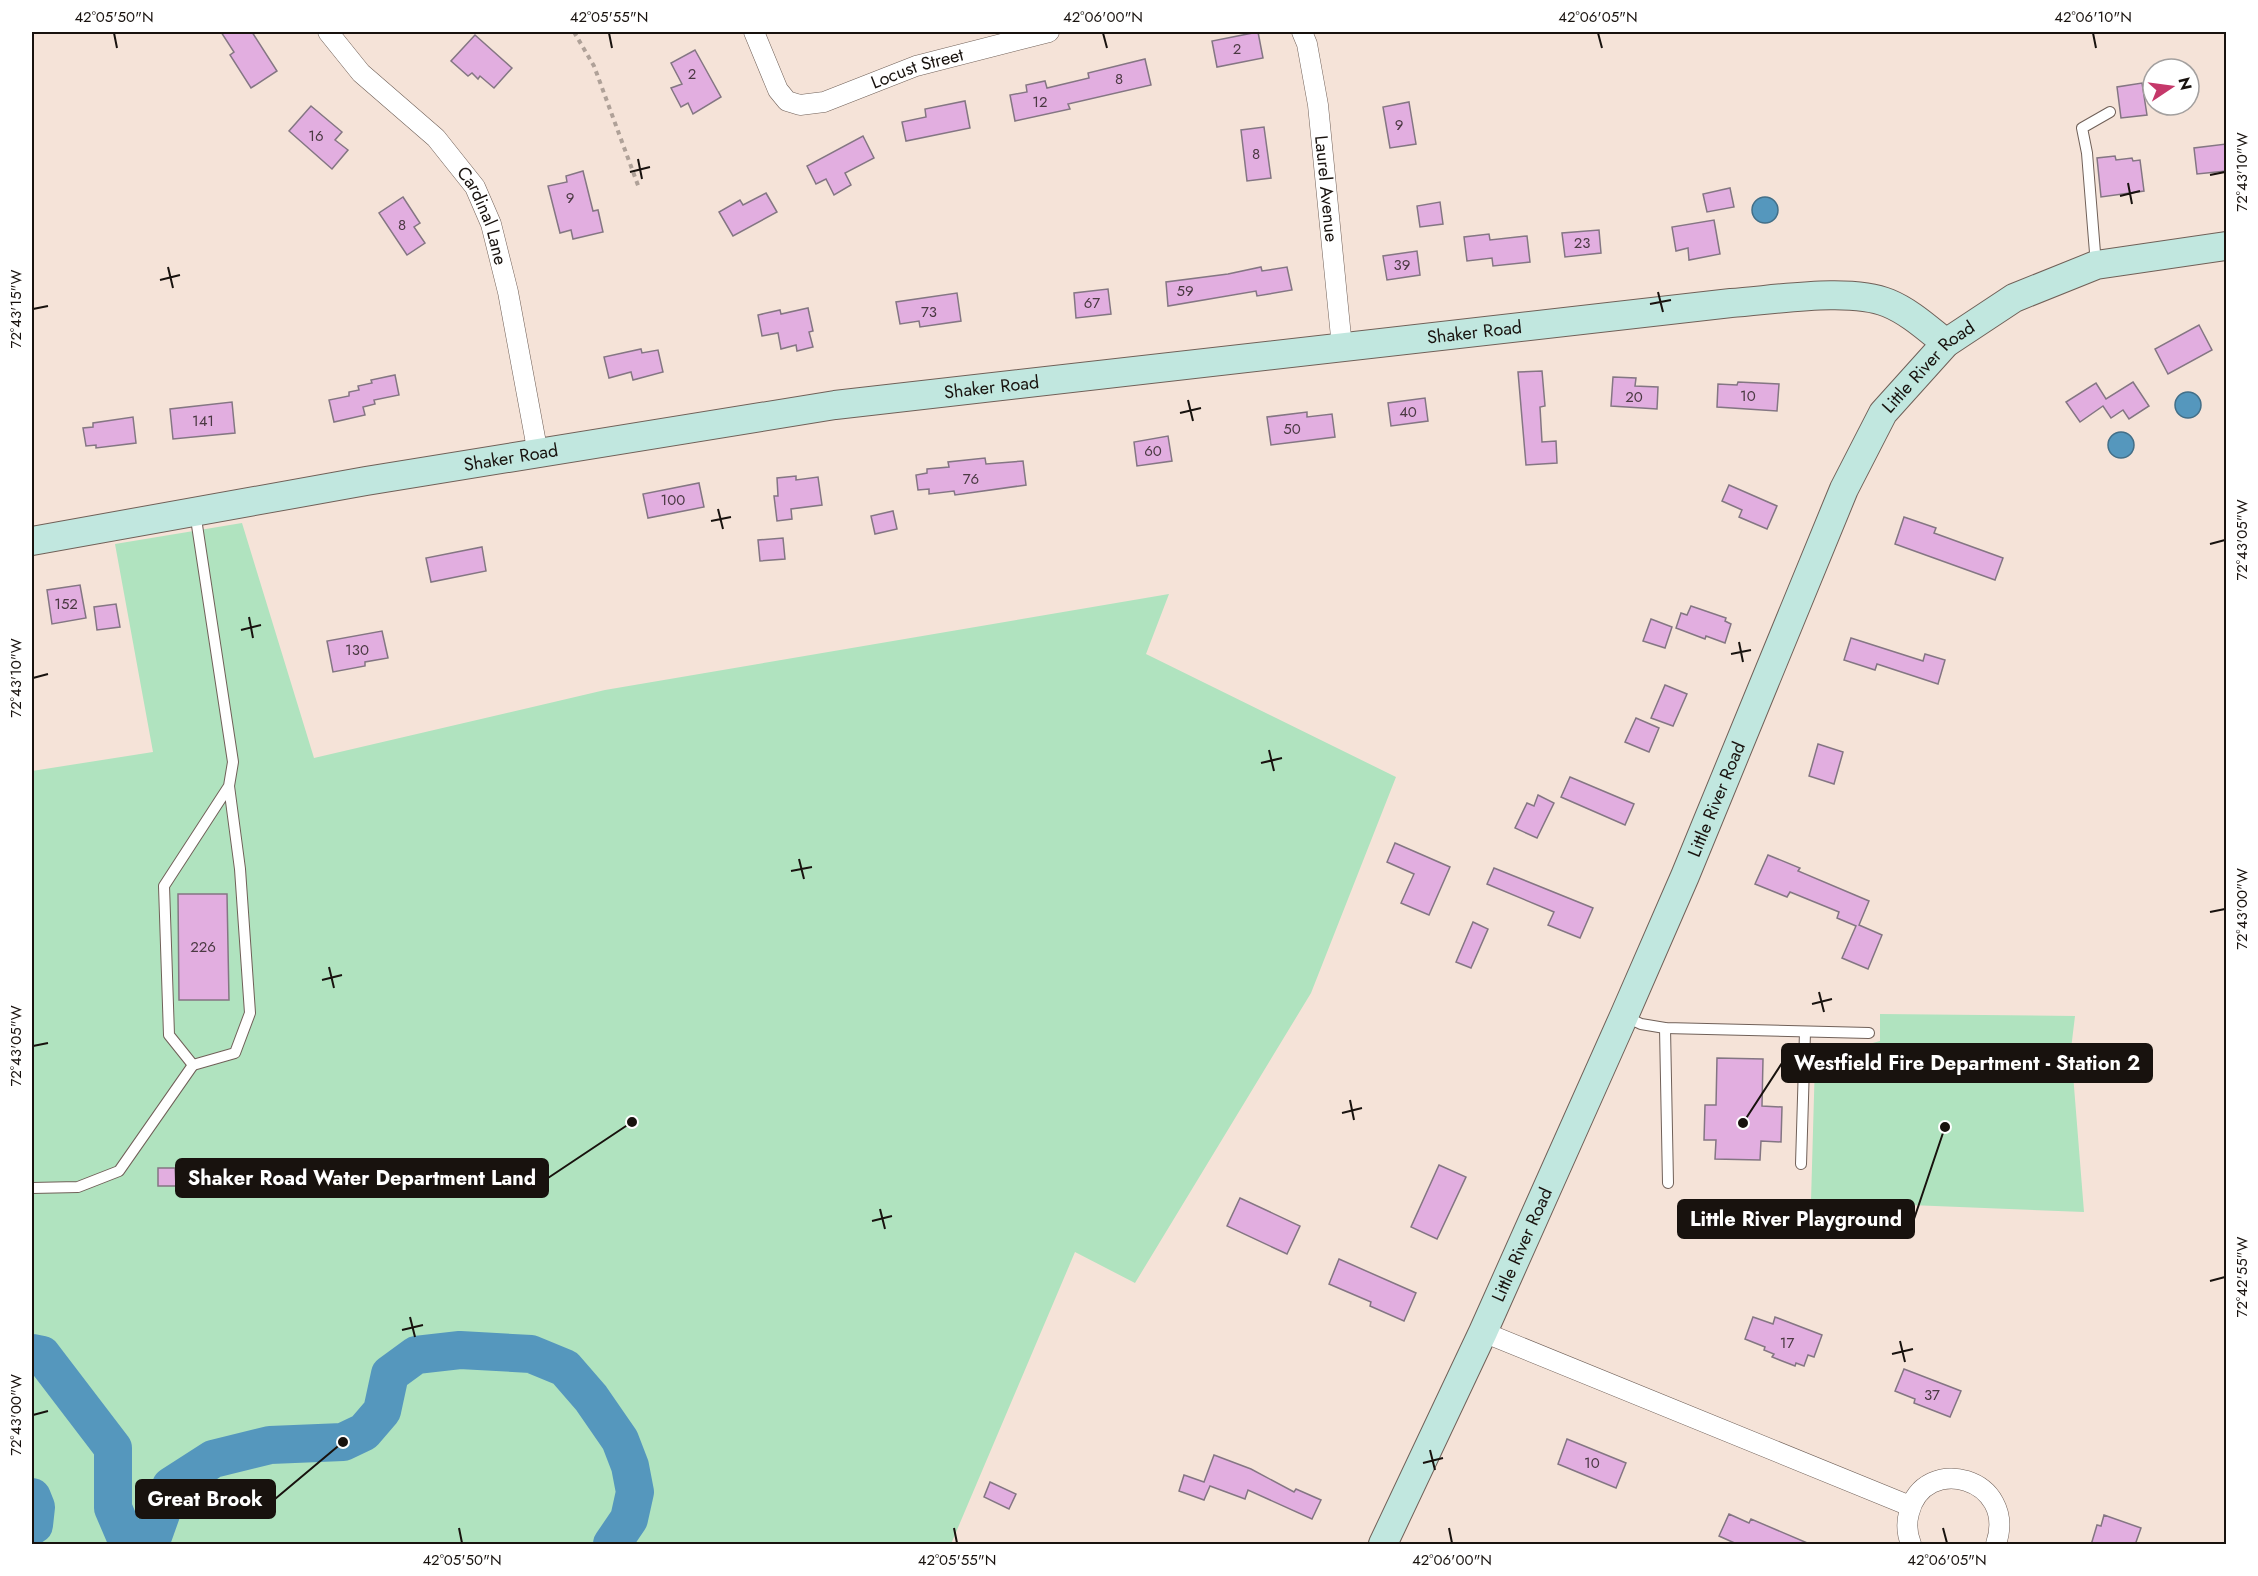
<svg xmlns="http://www.w3.org/2000/svg" width="2258" height="1576" viewBox="0 0 2258 1576" font-family="Jost,sans-serif">
	<style>
		.green { fill: #b0e3bf }
		.water { fill: #5597bd; stroke: #436f88; stroke-width: 1.5 }
		.lines { fill: none; stroke-linecap: round; stroke-linejoin: round }
		.river { stroke: #5597bd; stroke-width: 38 }
		.building { fill: #e2aee0; stroke: #847683; stroke-width: 1.5 }
		.lane-casing { stroke: #706058; stroke-width: 12 }
		.street-casing { stroke: #706058; stroke-width: 21 }
		.secondary-casing { stroke: #706058; stroke-width: 30 }
		.path { stroke: #afa198; stroke-width: 4; stroke-dasharray: 4.5 4.5; stroke-linecap: butt }
		.lane { stroke: #fff; stroke-width: 10 }
		.street { stroke: #fff; stroke-width: 20 }
		.secondary { stroke: #c1e7df; stroke-width: 28 }
		.ticks { fill: none; stroke: #18120e; stroke-width: 2 }
		.labels { text-anchor: middle; dominant-baseline: central; stroke-width: 6; stroke-linejoin: round; paint-order: stroke }
		.number-label { font-size: 15px; fill: #4a3942 }
		.street-label { font-size: 18px; fill: #18120e; stroke: #fff }
		.leader { fill: none; stroke: #18120e; stroke-width: 2 }
		.callout-dot { fill: #18120e; stroke: #fff; stroke-width: 2 }
		.callout { fill: #18120e; stroke: #18120e; stroke-width: 2 }
		.callout-label { font-size: 20px; text-anchor: middle; font-weight: bold; fill: #fff }
		.neatline { fill: none; stroke: #18120e; stroke-width: 2 }
		.ticks-label { font-size: 15px; text-anchor: middle; fill: #18120e }
	</style>
	<rect width="100%" height="100%" fill="#f5e3d8"/>
	<g class="green">
		<path d="M242 523 314 758 605 690 1169 594 1146 654 1396 777 1311 993 1135 1283 1075 1252 951 1544H32V771L153 752 115 544Z"/>
		<path d="M1880 1014 2075 1016 2071 1049 2084 1212 1811 1201 1815 1061 1866 1062 1869 1044 1880 1041Z"/>
	</g>
	<g class="water">
		<circle cx="1765" cy="210" r="13"/>
		<circle cx="2188" cy="405" r="13"/>
		<circle cx="2121" cy="445" r="13"/>
	</g>
	<g class="lines">
		<g class="river">
			<path d="M32 1353 42 1355 113 1448V1508L125 1536 152 1539 171 1486 213 1459 270 1445 343 1442 364 1432 382 1411 390 1374 416 1355 460 1350 531 1354 565 1368 591 1398 620 1440 630 1466 635 1492 629 1519 612 1544"/>
			<path d="M32 1497 36 1507 34 1525 32 1526"/>
		</g>
	</g>
	<g class="building">
		<path d="M221 32H252L277 71 251 88 230 55 234 52Z"/>
		<path d="M1258 32 1263 58 1217 67 1212 41Z"/>
		<path d="M475 35 512 68 494 88 480 76 478 79 472 73 468 76 451 61Z"/>
		<path d="M695 50 721 97 693 114 688 103 681 107 671 88 682 84 671 63Z"/>
		<path d="M1145 59 1151 85 1068 104 1070 109 1015 121 1010 95 1027 92 1026 85 1045 81 1047 88 1089 78 1088 73Z"/>
		<path d="M2142 83 2147 115 2121 118 2117 87Z"/>
		<path d="M965 101 970 128 906 141 902 122 926 117 925 109Z"/>
		<path d="M1409 102 1416 144 1390 148 1383 107Z"/>
		<path d="M311 106 342 132 335 140 348 150 332 169 289 131Z"/>
		<path d="M1264 127 1271 178 1247 181 1241 130Z"/>
		<path d="M863 136 874 158 845 173 851 185 834 195 826 179 816 184 807 166Z"/>
		<path d="M2226 144V171L2197 174 2194 148Z"/>
		<path d="M2115 156 2116 160 2132 158 2133 161 2140 160 2144 191 2101 197 2097 158Z"/>
		<path d="M583 171 593 211 598 210 603 232 573 239 571 230 560 233 548 186 567 182 566 176Z"/>
		<path d="M1730 188 1734 207 1707 212 1703 194Z"/>
		<path d="M766 193 777 212 733 236 719 212 740 200 743 205Z"/>
		<path d="M403 197 420 223 414 227 425 243 407 255 379 213Z"/>
		<path d="M1440 202 1443 224 1420 227 1417 206Z"/>
		<path d="M1714 220 1720 254 1689 260 1688 248 1676 251 1672 227Z"/>
		<path d="M1599 230 1601 253 1565 257 1562 233Z"/>
		<path d="M1489 234 1490 240 1527 236 1530 262 1493 266 1492 258 1467 261 1464 237Z"/>
		<path d="M1417 251 1420 275 1387 280 1383 256Z"/>
		<path d="M1261 267 1262 271 1287 267 1292 290 1257 296 1256 291 1168 306 1166 282 1228 274Z"/>
		<path d="M1108 289 1111 314 1076 318 1074 293Z"/>
		<path d="M957 293 961 321 920 327 919 321 900 324 896 302Z"/>
		<path d="M808 308 813 331 809 332 813 347 797 351 796 345 781 349 778 333 762 336 758 315 780 310 781 314Z"/>
		<path d="M2199 325 2212 350 2168 374 2155 349Z"/>
		<path d="M641 349 642 353 658 350 663 372 633 380 631 372 609 378 604 357Z"/>
		<path d="M1542 371 1545 406 1540 407 1542 442 1556 441 1557 463 1526 465 1518 372Z"/>
		<path d="M395 375 399 395 374 400 375 404 363 407 365 415 334 422 329 400 349 396V392L359 390 358 386 372 383 371 380Z"/>
		<path d="M1613 377 1636 378 1635 386 1658 387 1657 409 1611 406Z"/>
		<path d="M1738 382 1779 384 1777 411 1717 407 1718 384 1737 385Z"/>
		<path d="M2133 382 2149 406 2129 419 2123 410 2111 418 2103 406 2080 422 2066 402 2096 383 2106 399Z"/>
		<path d="M1425 398 1428 421 1391 426 1388 403Z"/>
		<path d="M232 402 235 433 173 439 170 409Z"/>
		<path d="M1307 412V417L1332 414 1335 437 1271 445 1267 417Z"/>
		<path d="M133 417 136 443 96 448V445L86 446 83 428 93 427V423Z"/>
		<path d="M1168 436 1172 461 1137 466 1134 442Z"/>
		<path d="M985 458 986 464 1023 461 1026 485 955 495 954 491 929 494V489L918 490 916 475 927 473V469L949 467 948 462Z"/>
		<path d="M796 476V480L818 477 822 505 791 509 792 519 777 521 774 496H778L777 478Z"/>
		<path d="M699 483 704 507 648 518 643 494Z"/>
		<path d="M1729 485 1777 506 1767 529 1739 517 1742 510 1722 501Z"/>
		<path d="M893 511 897 529 875 534 871 516Z"/>
		<path d="M1904 517 1936 528 1934 533 2003 558 1995 580 1895 544Z"/>
		<path d="M783 538 785 559 760 561 758 540Z"/>
		<path d="M482 547 486 571 431 582 426 558Z"/>
		<path d="M80 585 86 618 52 624 47 590Z"/>
		<path d="M116 604 120 627 97 630 94 607Z"/>
		<path d="M1691 606 1726 618 1725 621 1731 624 1725 643 1706 636 1705 639 1676 628 1681 613 1687 615Z"/>
		<path d="M1651 619 1672 627 1665 648 1643 641Z"/>
		<path d="M382 631 388 658 365 662V666L333 672 327 641Z"/>
		<path d="M1851 638 1923 661 1925 654 1945 660 1938 684 1877 664 1875 670 1844 660Z"/>
		<path d="M1665 685 1687 694 1673 726 1651 718Z"/>
		<path d="M1636 718 1659 728 1649 752 1625 742Z"/>
		<path d="M1818 744 1843 752 1834 784 1809 776Z"/>
		<path d="M1570 777 1634 804 1625 825 1561 797Z"/>
		<path d="M1538 795 1554 803 1537 838 1515 828 1527 803 1534 806Z"/>
		<path d="M1395 843 1450 867 1429 915 1401 903 1414 874 1387 862Z"/>
		<path d="M1768 855 1800 868 1798 871 1869 901 1859 925 1882 935 1868 969 1842 958 1856 926 1837 918 1839 912 1790 892 1787 897 1755 884Z"/>
		<path d="M1494 868 1593 908 1580 938 1548 925 1554 912 1487 884Z"/>
		<path d="M178 894H227L229 1000H179Z"/>
		<path d="M1473 922 1488 929 1471 968 1456 962Z"/>
		<path d="M1717 1058 1763 1059 1762 1106 1782 1107 1781 1142 1761 1141 1760 1160 1715 1159 1716 1140H1704L1705 1105H1716Z"/>
		<path d="M1439 1165 1466 1177 1437 1239 1411 1227Z"/>
		<path d="M158 1168H175L176 1186H158Z"/>
		<path d="M1240 1198 1300 1226 1287 1254 1227 1226Z"/>
		<path d="M1339 1259 1416 1293 1404 1321 1370 1306 1371 1302 1329 1284Z"/>
		<path d="M1753 1317 1773 1324 1775 1317 1822 1335 1814 1357 1808 1355 1804 1366 1796 1363 1795 1366 1772 1357 1774 1354 1764 1350 1765 1347 1745 1339Z"/>
		<path d="M1904 1369 1961 1391 1950 1417 1914 1403 1915 1399 1895 1391Z"/>
		<path d="M1567 1439 1626 1463 1616 1488 1558 1464Z"/>
		<path d="M1214 1455 1251 1469 1294 1492 1296 1489 1321 1500 1312 1519 1248 1490 1245 1499 1210 1486 1204 1500 1179 1491 1184 1475 1204 1482Z"/>
		<path d="M990 1482 1016 1494 1009 1509 984 1497Z"/>
		<path d="M1729 1514 1749 1523 1751 1519 1812 1545H1739L1719 1536Z"/>
		<path d="M2104 1515 2141 1528 2135 1545H2091L2097 1525 2101 1526Z"/>
	</g>
	<g class="lines">
		<defs>
			<g id="lane">
				<path d="M2096 265 2087 153 2082 128 2110 112"/>
				<path d="M195 512 233 762 229 786 164 886 169 1035 193 1065 235 1053 250 1013 240 869 229 786"/>
				<path d="M1624 1016 1641 1024 1665 1028 1869 1033"/>
				<path d="M1665 1028 1668 1183"/>
				<path d="M1801 1164 1805 1032"/>
				<path d="M32 1188 78 1187 119 1171 193 1065"/>
			</g>
			<g id="street">
				<path id="s1" d="M328 32 361 73 436 138 475 187 491 224 508 292 538 454"/>
				<path id="s2" d="M754 32 778 90 787 101 800 105 824 102 916 66 1049 32"/>
				<path id="s3" d="M1302 32 1307 44 1318 105 1342 347"/>
				<path d="M1483 1332 1910 1506"/>
				<path d="M1911 1544C1907 1534 1906 1524 1909 1513 1924 1452 2018 1478 1996 1544"/>
			</g>
			<g id="secondary">
				<path id="s4" d="M32 541 366 481 835 405 1731 303C1775 300 1850 287 1888 303 1910 312 1928 329 1946 343"/>
				<path id="s5" d="M1383 1544 1483 1332 1624 1016 1685 876 1844 489 1883 413 1946 343 2014 298 2096 265 2226 246"/>
			</g>
		</defs>
		<use href="#lane" class="lane-casing"/>
		<use href="#street" class="street-casing"/>
		<use href="#secondary" class="secondary-casing"/>
		<path class="path" d="M574 32 594 66 639 188"/>
		<use href="#lane" class="lane"/>
		<use href="#street" class="street"/>
		<use href="#secondary" class="secondary"/>
	</g>
	<path class="ticks" d="M114 33 117 48M609 33 612 48M1103 33 1107 48M1598 33 1602 48M2093 33 2096 48M638 159 642 179M630 172 650 167M2210 175 2225 172M2128 183 2132 204M2120 196 2140 191M168 267 173 288M160 280 180 275M1658 292 1663 312M1650 304 1671 300M33 309 48 306M1188 400 1193 421M1180 413 1201 408M718 509 723 529M711 521 731 517M2210 544 2225 540M249 617 253 638M241 630 261 625M1739 642 1743 662M1731 654 1751 650M33 678 48 674M1269 750 1274 771M1261 763 1282 758M799 859 804 879M791 871 812 867M2210 912 2225 909M329 967 334 988M322 980 342 975M1819 992 1824 1012M1812 1004 1832 999M33 1046 48 1043M1350 1100 1354 1120M1342 1113 1362 1108M880 1209 885 1229M872 1221 892 1216M2210 1281 2225 1277M410 1317 415 1337M402 1330 423 1325M1900 1341 1905 1362M1892 1354 1913 1349M33 1415 48 1411M1430 1450 1435 1470M1423 1463 1443 1458M459 1528 462 1543M954 1528 957 1543M1449 1528 1452 1543M1943 1528 1947 1543"/>
	<g class="labels">
		<g class="number-label">
			<text x="1237" y="49">2</text>
			<text x="692" y="74">2</text>
			<text x="1119" y="79">8</text>
			<text x="1040" y="102">12</text>
			<text x="1399" y="125">9</text>
			<text x="316" y="136">16</text>
			<text x="1256" y="154">8</text>
			<text x="570" y="198">9</text>
			<text x="402" y="225">8</text>
			<text x="1582" y="243">23</text>
			<text x="1402" y="265">39</text>
			<text x="1185" y="291">59</text>
			<text x="1092" y="303">67</text>
			<text x="929" y="312">73</text>
			<text x="1748" y="396">10</text>
			<text x="1634" y="397">20</text>
			<text x="1408" y="412">40</text>
			<text x="203" y="421">141</text>
			<text x="1292" y="429">50</text>
			<text x="1153" y="451">60</text>
			<text x="971" y="479">76</text>
			<text x="673" y="500">100</text>
			<text x="66" y="604">152</text>
			<text x="357" y="650">130</text>
			<text x="203" y="947">226</text>
			<text x="1787" y="1343">17</text>
			<text x="1932" y="1395">37</text>
			<text x="1592" y="1463">10</text>
		</g>
		<g class="street-label">
			<text stroke="none"><textPath href="#s2" startOffset="214">Locust Street</textPath></text>
			<text stroke="none"><textPath href="#s3" startOffset="159">Laurel Avenue</textPath></text>
			<text stroke="none"><textPath href="#s1" startOffset="244">Cardinal Lane</textPath></text>
			<text stroke="none"><textPath href="#s4" startOffset="1458">Shaker Road</textPath></text>
			<text stroke="none"><textPath href="#s5" startOffset="1302">Little River Road</textPath></text>
			<text stroke="none"><textPath href="#s4" startOffset="972">Shaker Road</textPath></text>
			<text stroke="none"><textPath href="#s4" startOffset="486">Shaker Road</textPath></text>
			<text stroke="none"><textPath href="#s5" startOffset="816">Little River Road</textPath></text>
			<text stroke="none"><textPath href="#s5" startOffset="330">Little River Road</textPath></text>
		</g>
	</g>
	<path class="leader" d="M1743 1123L1782 1063M632 1122L548 1178M1945 1127L1914 1219M343 1442L275 1499"/>
	<g class="callout-dot">
		<circle cx="1743" cy="1123" r="6"/>
		<circle cx="632" cy="1122" r="6"/>
		<circle cx="1945" cy="1127" r="6"/>
		<circle cx="343" cy="1442" r="6"/>
	</g>
	<g class="callout">
		<rect x="1782" y="1044" width="370" height="38" rx="6"/>
		<rect x="176" y="1159" width="372" height="38" rx="6"/>
		<rect x="1678" y="1200" width="236" height="38" rx="6"/>
		<rect x="136" y="1480" width="139" height="38" rx="6"/>
	</g>
	<g class="callout-label">
		<text x="1967" y="1070">Westfield Fire Department - Station 2</text>
		<text x="362" y="1185">Shaker Road Water Department Land</text>
		<text x="1796" y="1226">Little River Playground</text>
		<text x="205" y="1506">Great Brook</text>
	</g>
	<rect width="2258" height="1576" fill="none" stroke="#ffffff" stroke-width="66"/>
	<g transform="translate(2171 87) rotate(77)"><circle r="28" fill="#ffffff" stroke="#a3a09f" stroke-width="1.5"/>
	<path d="M0-4.5L10 22L0 15L-10 22Z" fill="#c5386a"/>
	<text y="-9" font-size="16" font-weight="bold" text-anchor="middle" fill="#18120e">N</text>
	</g>
	<rect x="33" y="33" width="2192" height="1510" class="neatline"/>
	<g class="ticks-label">
		<text x="114" y="22">42°05'50"N</text>
		<text x="609" y="22">42°05'55"N</text>
		<text x="1103" y="22">42°06'00"N</text>
		<text x="1598" y="22">42°06'05"N</text>
		<text x="2093" y="22">42°06'10"N</text>
		<text transform="translate(2242 172) rotate(-90)" y="5">72°43'10"W</text>
		<text transform="translate(16 309) rotate(-90)" y="5">72°43'15"W</text>
		<text transform="translate(2242 540) rotate(-90)" y="5">72°43'05"W</text>
		<text transform="translate(16 678) rotate(-90)" y="5">72°43'10"W</text>
		<text transform="translate(2242 909) rotate(-90)" y="5">72°43'00"W</text>
		<text transform="translate(16 1046) rotate(-90)" y="5">72°43'05"W</text>
		<text transform="translate(2242 1277) rotate(-90)" y="5">72°42'55"W</text>
		<text transform="translate(16 1415) rotate(-90)" y="5">72°43'00"W</text>
		<text x="462" y="1565">42°05'50"N</text>
		<text x="957" y="1565">42°05'55"N</text>
		<text x="1452" y="1565">42°06'00"N</text>
		<text x="1947" y="1565">42°06'05"N</text>
	</g>
</svg>
